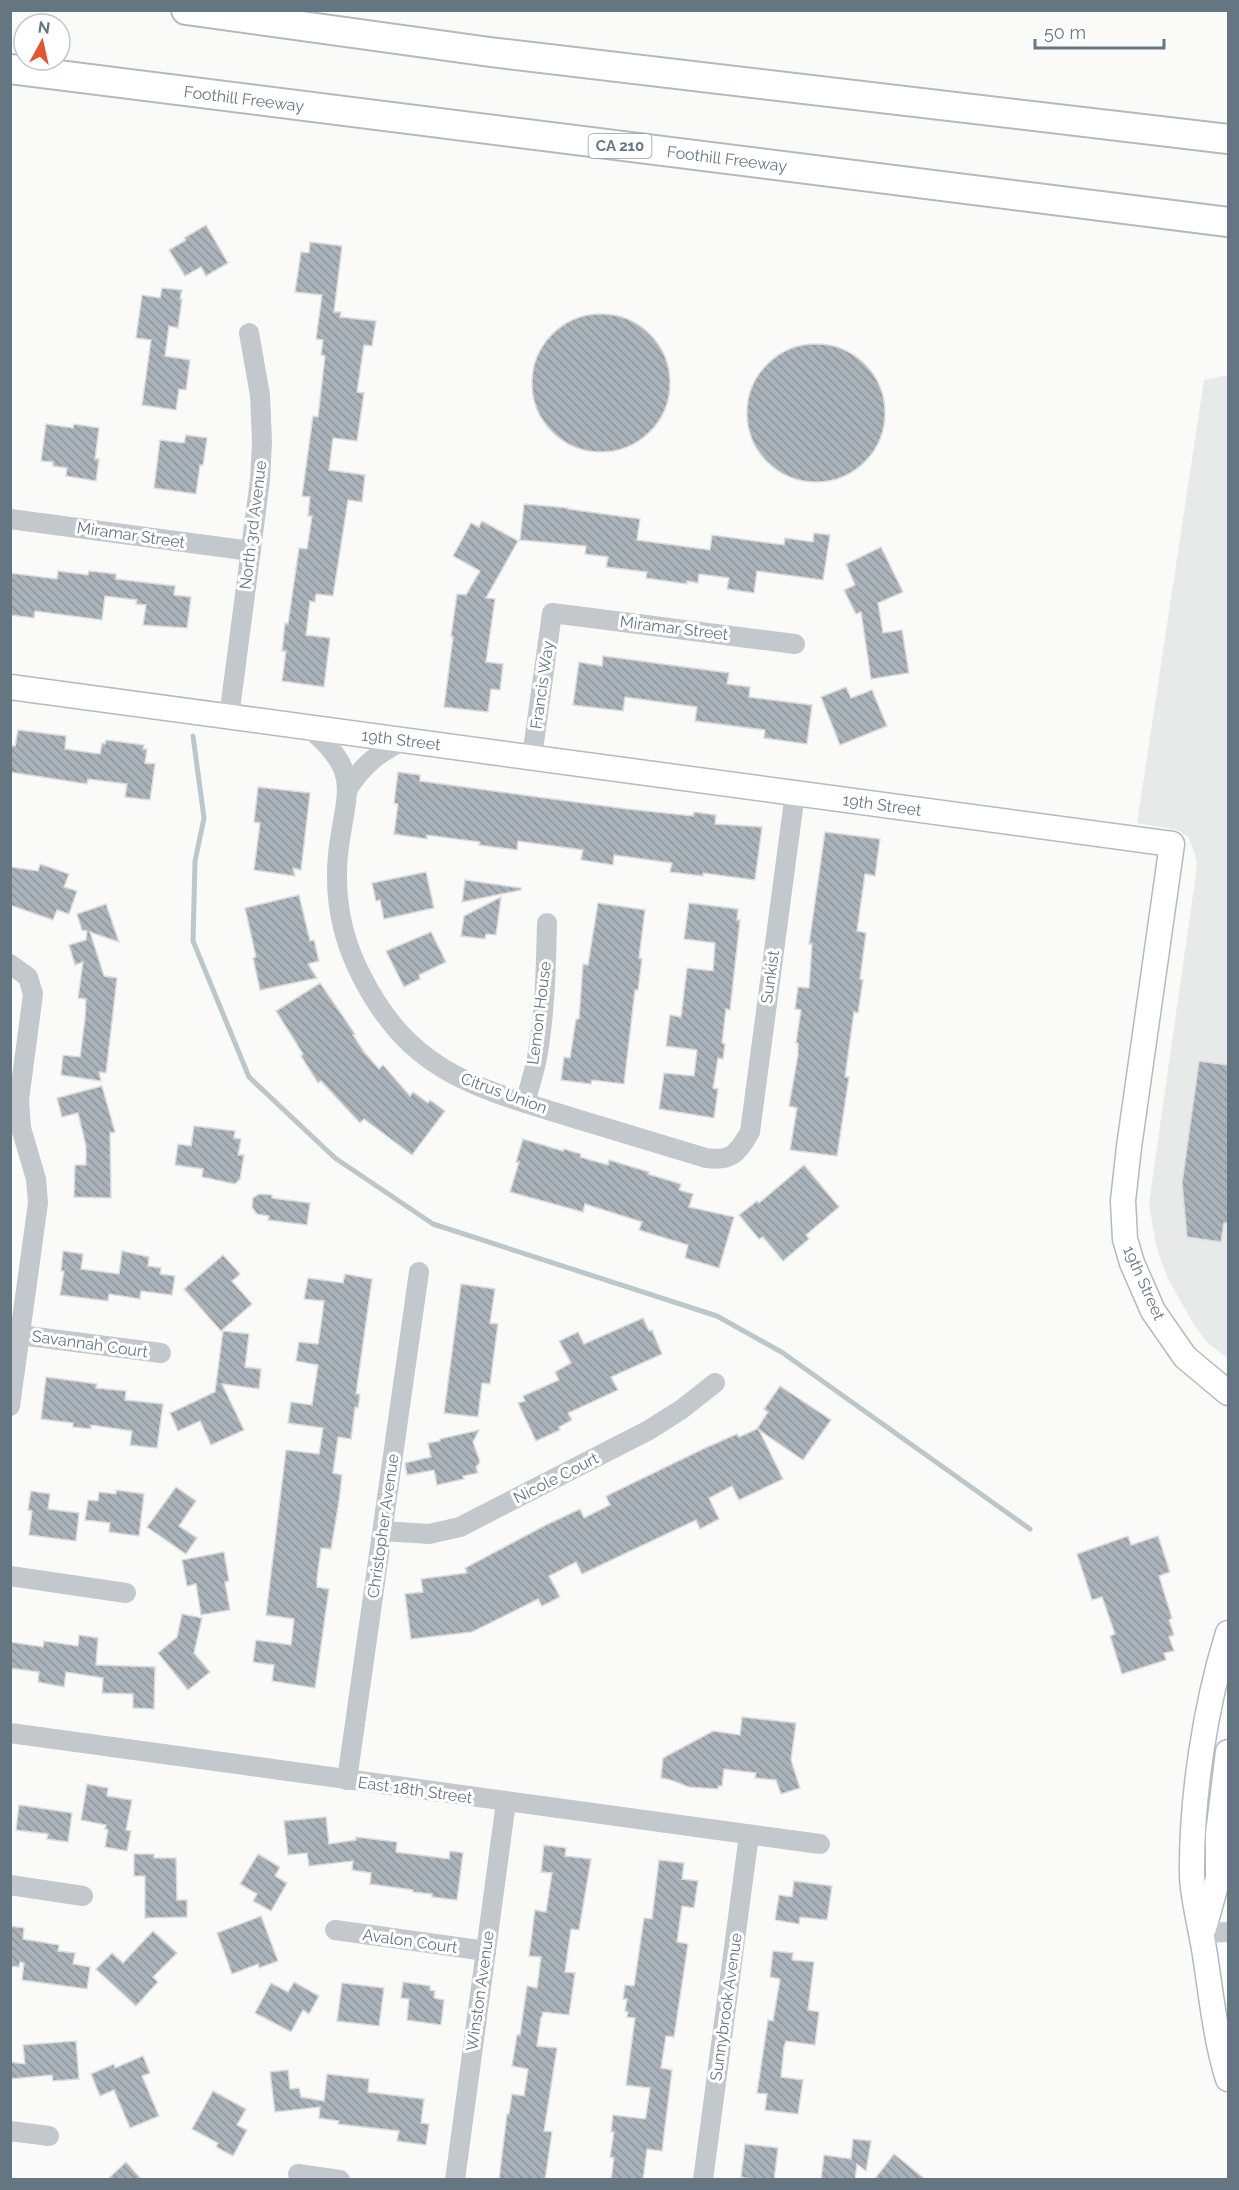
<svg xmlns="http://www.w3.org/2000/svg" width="1239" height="2190" viewBox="0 0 1239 2190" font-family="Raleway,sans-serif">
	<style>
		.built { fill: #e8e9e9 }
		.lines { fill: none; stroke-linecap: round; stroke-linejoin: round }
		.stream { stroke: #bbc7cb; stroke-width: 5 }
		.building { fill: url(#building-back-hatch); stroke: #dcdcda; stroke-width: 1.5 }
		.major-casing { stroke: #b5babe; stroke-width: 27 }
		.highway-casing { stroke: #b4b9bd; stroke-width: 32 }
		.minor { stroke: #c3c8cc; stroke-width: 20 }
		.major { stroke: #fff; stroke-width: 24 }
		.highway { stroke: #fff; stroke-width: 28 }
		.labels { text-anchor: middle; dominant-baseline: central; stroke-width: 6; stroke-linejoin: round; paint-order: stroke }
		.shield { fill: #fff; stroke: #939fa8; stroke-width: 1.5 }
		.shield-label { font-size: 15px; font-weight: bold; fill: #657683 }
		.street-label { font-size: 16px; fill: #657683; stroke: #fff }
	</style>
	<defs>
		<pattern id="building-back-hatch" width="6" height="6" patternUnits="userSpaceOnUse" patternTransform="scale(1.5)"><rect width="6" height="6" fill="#aab3b9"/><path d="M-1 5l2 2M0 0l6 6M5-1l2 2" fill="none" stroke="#8e969c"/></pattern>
	</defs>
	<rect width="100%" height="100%" fill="#fafaf8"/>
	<path class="built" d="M1228 375V1359L1208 1343 1194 1325 1167 1277 1156 1246 1153 1228 1149 1203 1197 866 1195 854 1188 837 1177 830 1137 823 1204 380Z"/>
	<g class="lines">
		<path class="stream" d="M193 736 204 818 195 861 193 941 249 1077 335 1158 433 1224 717 1316 783 1353 1030 1529"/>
	</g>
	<g class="building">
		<path d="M206 225 228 263 206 276 201 267 185 276 169 250 186 240 184 238Z"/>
		<path d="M310 242 342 246 334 312H341L340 317 376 321 372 346 364 345 357 392 364 393 357 441 333 438 329 470 365 475 362 502 348 500 333 596 316 594 315 602 310 601 306 635 330 638 324 687 282 681 286 651H282L285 623 288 624 299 548 307 549 312 516H308L310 497 302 496 313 416 318 417 325 356 321 355 323 340 316 339 322 295 295 292 301 252 309 253Z"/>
		<path d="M162 288 182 290 180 299H182L178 328 169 326 165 356 190 360 186 390 179 389 176 410 142 405 151 340 136 338 142 295 160 298Z"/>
		<circle cx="601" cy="383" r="69"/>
		<circle cx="816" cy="413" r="69"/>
		<path d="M46 424 73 428 74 424 99 428 95 459H99L96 481 66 476 67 468 53 466V462L41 461Z"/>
		<path d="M186 435 207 438 203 465H200L196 494 154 488 160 440 184 443Z"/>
		<path d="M524 504 568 508V509L640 519 637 540 710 550 712 535 784 545 785 538 813 542 814 533 830 535 823 580 757 571 754 593 727 589 729 578 699 574 698 583 687 581V584L646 578 647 572 606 567 608 557 585 554 586 546 520 540Z"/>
		<path d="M482 521 518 541 486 598 495 599 486 662 503 664 500 690 491 689 488 712 444 707 453 637 451 636 457 594 466 595 480 571 453 556 471 523 479 527Z"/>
		<path d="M881 547 903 592 878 603 883 633 902 630 909 673 871 679 861 612 856 614 844 590 855 585 846 564Z"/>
		<path d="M58 571 88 575 89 571 116 574V579L175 586 174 595 191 597 187 628 143 625 146 605 136 604 137 600 105 596 102 620 35 611 34 618 10 615V573L57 579Z"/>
		<path d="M603 656 729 673 727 684 750 687 749 697 812 705 807 744 764 738 765 730 695 721 697 707 625 697 623 711 573 705 579 662 602 666Z"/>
		<path d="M846 687 851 698 872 690 887 726 840 745 821 697Z"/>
		<path d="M18 730 66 736 65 749 100 754 102 743 105 744 106 740 144 745 143 749H147L145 763 155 764 150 800 125 797 127 784 88 779 87 784 10 772V746H15Z"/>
		<path d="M398 772 420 775V781L627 809 693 816 694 812 716 815 715 824 762 827 755 880 703 873V876L670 872 672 863 614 855 613 865 581 860 583 850 518 841 517 850 479 845 480 842 427 835V839L394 834 398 804 394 803Z"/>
		<path d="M258 787 310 793 301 870 293 868 295 876 254 870 260 823 254 822Z"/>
		<path d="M825 832 880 839 875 876 865 874 857 931 866 933 860 979 863 980 858 1013 854 1012 845 1077H849L837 1156 790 1150 797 1108 789 1106 798 1055V1043H796L801 1010 795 1009 798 987 809 988 812 944H809Z"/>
		<path d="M40 864 69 874 64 887 77 891 69 914 57 910 53 920 10 905V867L38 871Z"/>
		<path d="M426 872 434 908 384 919 380 900 376 901 372 883Z"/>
		<path d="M465 880 521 888V890L462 902Z"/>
		<path d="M299 895 310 941 314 940 319 961 308 964 317 978 260 990 253 958 256 957 245 908Z"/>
		<path d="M501 897 496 935 486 934 485 939 461 936 464 916Z"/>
		<path d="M598 903 645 910 639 958 642 959 638 990H635L624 1084 592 1080 591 1084 561 1080 564 1057 570 1058 576 1019H579L583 964 588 965Z"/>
		<path d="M689 903 738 909 737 920H740L730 1010 726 1009 722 1043 725 1044 723 1059 718 1058 713 1088 718 1089 714 1118 659 1109 664 1073 694 1076 697 1050 666 1046 670 1015 681 1017 687 968 713 971 715 943 684 939Z"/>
		<path d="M106 904 119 942 90 932 104 976 117 978 106 1073 99 1072 101 1081 61 1075 63 1055 80 1057 85 1019 86 999 78 998 83 962 75 965 69 945 86 940 87 931 82 930 77 914Z"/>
		<path d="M431 932 446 962 419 975 420 979 404 987 386 951Z"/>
		<path d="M320 983 355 1034 353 1035 364 1052 379 1069 383 1065 410 1096 413 1092 428 1103 430 1100 445 1111 412 1155 364 1119 360 1123 321 1081 318 1083 301 1056 303 1054 276 1011Z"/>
		<path d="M1199 1061 1228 1065V1223H1224L1221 1242 1187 1237 1182 1183Z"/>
		<path d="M102 1086 115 1132 110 1133 111 1198 74 1197 75 1165H86V1146L78 1113 62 1117 57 1098Z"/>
		<path d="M194 1126 235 1131 234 1138 241 1139 238 1155H244L240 1179 235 1184 202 1177 203 1169 175 1165 178 1144 191 1146Z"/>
		<path d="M523 1139 563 1151 564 1149 581 1154 580 1157 608 1165 609 1160 649 1172 648 1174 681 1184 679 1190 693 1194 689 1207 734 1217 719 1268 685 1258 688 1245 639 1230 642 1222 585 1204 583 1212 510 1192 519 1162H516Z"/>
		<path d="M804 1165 839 1207 806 1235 809 1239 783 1261 763 1237 759 1239 739 1215 757 1201 759 1203Z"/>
		<path d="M259 1194 272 1195V1198L310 1203 307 1225 268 1220 269 1216 257 1214 252 1207 253 1198Z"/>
		<path d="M63 1251 83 1254 81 1269 119 1274 122 1251 149 1257 148 1266 161 1268 160 1274 175 1276 172 1295 141 1291 140 1299 109 1294 108 1301 60 1295 64 1271H61Z"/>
		<path d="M223 1255 240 1274 232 1281 252 1304 221 1331 184 1289Z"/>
		<path d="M345 1274 372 1279 356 1394H360L358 1408 355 1407 351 1439 338 1437 333 1473 342 1475 339 1501 331 1549 321 1548 317 1578V1587L329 1589 315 1688 272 1681 274 1665 253 1662 256 1640 291 1645 294 1619 266 1615 286 1450 319 1454 323 1428 288 1423 291 1402 312 1405 318 1365 296 1361 299 1342 318 1344 321 1325 324 1301 304 1299 308 1278 343 1283Z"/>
		<path d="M461 1284 495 1289 490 1323 498 1324 490 1384 482 1383 478 1417 444 1413Z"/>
		<path d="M643 1318 649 1331 652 1330 662 1354 611 1377 618 1390 568 1413 572 1420 559 1427 560 1430 536 1441 518 1403 525 1401 523 1396 559 1380 555 1372 571 1363 559 1341 578 1332 584 1344Z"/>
		<path d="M223 1331 249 1334 245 1367 261 1369 259 1389 222 1384 244 1430 211 1445 200 1421 178 1431 170 1413 215 1392Z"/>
		<path d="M46 1377 97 1384 96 1388 126 1391 125 1400 163 1404 157 1448 130 1445 132 1431 91 1425V1429L73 1427V1423L41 1419Z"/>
		<path d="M780 1386 831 1420 803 1460 759 1430 783 1479 739 1500 732 1486 709 1498 719 1519 700 1529 696 1520 582 1574 576 1562 549 1576 560 1597 542 1606 538 1599 472 1632 411 1639 405 1594 423 1592 421 1579 467 1573 465 1568 544 1526 580 1509 584 1518 610 1505 606 1496 703 1449 737 1434 739 1437 757 1429 768 1412 764 1409Z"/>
		<path d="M479 1430 473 1442 480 1462 476 1467 478 1473 463 1476 464 1479 437 1485 434 1470 407 1475 405 1463 431 1457 428 1443 440 1441V1439Z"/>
		<path d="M176 1487 196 1501 179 1526 197 1538 186 1554 147 1527Z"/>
		<path d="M116 1490 144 1494 139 1536 109 1532 110 1523 85 1520 88 1500 98 1501 99 1492 116 1494Z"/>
		<path d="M31 1491 50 1494 48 1509 79 1513 76 1541 29 1535 32 1511 28 1510Z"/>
		<path d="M1128 1536 1131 1545 1158 1536 1170 1572 1159 1576 1172 1618 1169 1620 1174 1635 1169 1637 1174 1651 1164 1653 1166 1660 1122 1674 1110 1636 1115 1634 1102 1597 1092 1600 1077 1554Z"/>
		<path d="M224 1552 229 1581 225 1582 230 1610 201 1615 196 1584 187 1586 182 1560Z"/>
		<path d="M182 1614 202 1618 194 1653 210 1672 188 1690 158 1653 177 1637Z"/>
		<path d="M79 1635 98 1638 96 1665 155 1667 154 1709 133 1708V1694L102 1693 103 1678 66 1672 64 1687 38 1682 39 1672 10 1668V1642L43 1647 44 1641 78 1646Z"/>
		<path d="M742 1717 796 1723 791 1760 800 1788 781 1794 776 1780 755 1778 756 1773 724 1769 722 1786H718V1789L689 1787 671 1780 661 1778 663 1758 713 1731 740 1735Z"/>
		<path d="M87 1784 108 1788 107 1796 132 1800 126 1830 131 1831 127 1851 105 1847 108 1830 105 1829 106 1825 81 1820Z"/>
		<path d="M19 1805 72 1813 68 1842 47 1839 48 1834 16 1830Z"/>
		<path d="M326 1817 329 1844 356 1840V1837L397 1842 396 1852 449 1859 450 1851 463 1853 457 1900 432 1897V1894L413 1892V1890L370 1884 371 1873 352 1870 353 1861 309 1866 307 1853 288 1855 284 1821Z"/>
		<path d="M544 1845 566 1848 565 1856 591 1859 579 1930 571 1929 565 1972 575 1973 569 2015 543 2012 542 2017H541L537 2046 557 2048 544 2131 552 2132 545 2180H499L507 2114H509L512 2094 524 2096 528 2069 512 2066 517 2035H520L527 1986 537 1988 541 1957 529 1956 535 1910 546 1912 552 1873 541 1872Z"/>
		<path d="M134 1854H154V1858H176L177 1900H187V1917L145 1918V1876H134Z"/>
		<path d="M258 1854 280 1867 275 1876 287 1883 271 1911 253 1901 257 1894 240 1884Z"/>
		<path d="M659 1860 684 1863 682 1879 698 1881 694 1908 682 1906 677 1942 688 1944 674 2037 666 2036 661 2068 672 2070 662 2151 647 2149 643 2180H611L614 2158 610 2157 614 2132H611L613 2115 645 2119 646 2116 650 2088 626 2085 635 2018 627 2017 628 2012 625 2011 627 1999H623L625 1985 634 1986 644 1918 652 1919Z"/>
		<path d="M794 1881 832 1886 827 1920 800 1917 799 1924 775 1920 779 1895 792 1897Z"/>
		<path d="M261 1916 278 1961 259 1968 258 1964 232 1974 217 1933Z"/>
		<path d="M10 1926 24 1928 23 1939 59 1945 58 1951 75 1953 73 1964 90 1967 87 1989 22 1980 24 1963 20 1962 19 1967 10 1966Z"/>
		<path d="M153 1931 177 1953 153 1977 158 1982 136 2006 96 1969 112 1953 123 1963Z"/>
		<path d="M773 1951 793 1953 792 1960 814 1962 808 2010 819 2012 815 2045 786 2041 784 2047 781 2077 803 2080 798 2114 765 2110 767 2094 757 2093 768 2020 773 2021 780 1979 770 1977Z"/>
		<path d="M294 1982 319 1996 309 2014 303 2010 291 2032 255 2013 271 1983 288 1992Z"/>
		<path d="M403 1982 430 1986V1990L435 1991 434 1998 444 2000 441 2025 407 2020 409 1999 401 1998Z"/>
		<path d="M342 1983 384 1988 379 2026 337 2021Z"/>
		<path d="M76 2041 79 2079 53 2081 52 2075 10 2079V2062L25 2064 23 2045Z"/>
		<path d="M143 2056 150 2073 142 2076 159 2116 130 2128 114 2090 100 2096 91 2074 114 2064 115 2068Z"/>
		<path d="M288 2070 290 2089 299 2088 301 2097 324 2101 327 2074 369 2079 368 2092 424 2099 421 2123 429 2124 426 2145 397 2141 399 2131 338 2124 339 2121 319 2118 320 2107 275 2112 270 2072Z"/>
		<path d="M213 2091 246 2109 237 2125 247 2130 233 2156 216 2147 218 2143 192 2129Z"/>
		<path d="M853 2139 871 2141 866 2171 857 2164 855 2180H821L824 2155 851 2159Z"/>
		<path d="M745 2144 778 2148 774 2180H755L741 2177Z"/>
		<path d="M894 2154 926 2180H874Z"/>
		<path d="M126 2162 142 2180H107Z"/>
	</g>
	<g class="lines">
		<defs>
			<g id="major">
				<path d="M10 687 1172 844 1129 1147 1123 1201 1125 1239 1132 1263 1153 1311 1185 1357 1228 1393"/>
				<path d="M1228 1633C1205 1706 1191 1800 1192 1876 1193 1902 1203 1936 1206 1962 1212 2001 1216 2041 1228 2079"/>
				<path d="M1204 1928 1218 1878V1834L1228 1752"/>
			</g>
			<g id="highway">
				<path d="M186 10 490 52 1228 139"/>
				<path d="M10 69 1228 222"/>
			</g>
		</defs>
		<use href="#major" class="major-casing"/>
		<use href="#highway" class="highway-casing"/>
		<g class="minor">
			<path d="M10 519 251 551"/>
			<path d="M229 717 260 480 262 442 260 395 249 333"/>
			<path d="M309 728C364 774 345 792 338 854 334 896 342 939 362 977 410 1071 473 1087 567 1116 613 1130 660 1144 706 1158 731 1162 738 1153 750 1132L795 793"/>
			<path d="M532 757 552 613 795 644"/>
			<path d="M348 789C362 765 380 752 404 740"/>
			<path d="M10 964 28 977 33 994 19 1100 21 1128 36 1179 38 1203 10 1406"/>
			<path d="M525 1103C529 1088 534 1073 537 1058 545 1013 546 968 547 923"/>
			<path d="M20 1335 161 1353"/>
			<path d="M383 1531 429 1534 460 1527 649 1430 682 1409 715 1383"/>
			<path d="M10 1576 126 1593"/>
			<path d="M10 1733 820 1844"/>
			<path d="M347 1780 419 1272"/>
			<path d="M10 1885 83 1896"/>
			<path d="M335 1930 486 1951"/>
			<path d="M1202 1933 1228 1932"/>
			<path d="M10 2131 49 2136"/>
			<path d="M298 2174 340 2180"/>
			<path d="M455 2180 506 1802"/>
			<path d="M703 2180 749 1835"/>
		</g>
		<use href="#major" class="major"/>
		<use href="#highway" class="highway"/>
	</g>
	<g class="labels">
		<rect class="shield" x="588.5" y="134" width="63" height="24" rx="4.5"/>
		<g class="shield-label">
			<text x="620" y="146">CA 210</text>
		</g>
		<g class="street-label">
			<text transform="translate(244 99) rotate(7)">Foothill Freeway</text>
			<text transform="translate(727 159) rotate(7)">Foothill Freeway</text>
			<text transform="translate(253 525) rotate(-83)">North 3rd Avenue</text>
			<text transform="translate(131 535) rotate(8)">Miramar Street</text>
			<text transform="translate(674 628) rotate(7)">Miramar Street</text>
			<text transform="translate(542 685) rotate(-82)">Francis Way</text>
			<text transform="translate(401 740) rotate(7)">19th Street</text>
			<text transform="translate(882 805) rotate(8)">19th Street</text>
			<text transform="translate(770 977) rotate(-82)">Sunkist</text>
			<text transform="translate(539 1013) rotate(-83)">Lemon House</text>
			<text transform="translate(504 1093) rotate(20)">Citrus Union</text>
			<text transform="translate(1144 1283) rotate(66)">19th Street</text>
			<text transform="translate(90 1344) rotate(8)">Savannah Court</text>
			<text transform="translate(556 1478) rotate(-27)">Nicole Court</text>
			<text transform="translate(383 1526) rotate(-82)">Christopher Avenue</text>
			<text transform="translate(415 1790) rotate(8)">East 18th Street</text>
			<text transform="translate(410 1941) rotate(8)">Avalon Court</text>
			<text transform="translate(480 1991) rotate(-82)">Winston Avenue</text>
			<text transform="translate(726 2007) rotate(-82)">Sunnybrook Avenue</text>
		</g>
	</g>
	<rect width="1239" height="2190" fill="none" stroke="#657683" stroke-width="24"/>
	<g transform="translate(42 42) rotate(8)"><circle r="28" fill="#ffffff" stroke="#c1c8cd" stroke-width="1.5"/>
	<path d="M0-4.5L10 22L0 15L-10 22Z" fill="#e4572e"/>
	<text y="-9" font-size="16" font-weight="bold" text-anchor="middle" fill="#657683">N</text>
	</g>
	<path d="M1035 39v9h129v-9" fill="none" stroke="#657683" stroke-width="3"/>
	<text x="1044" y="39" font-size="18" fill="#657683" stroke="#ffffff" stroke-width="4.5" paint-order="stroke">50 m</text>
</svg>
